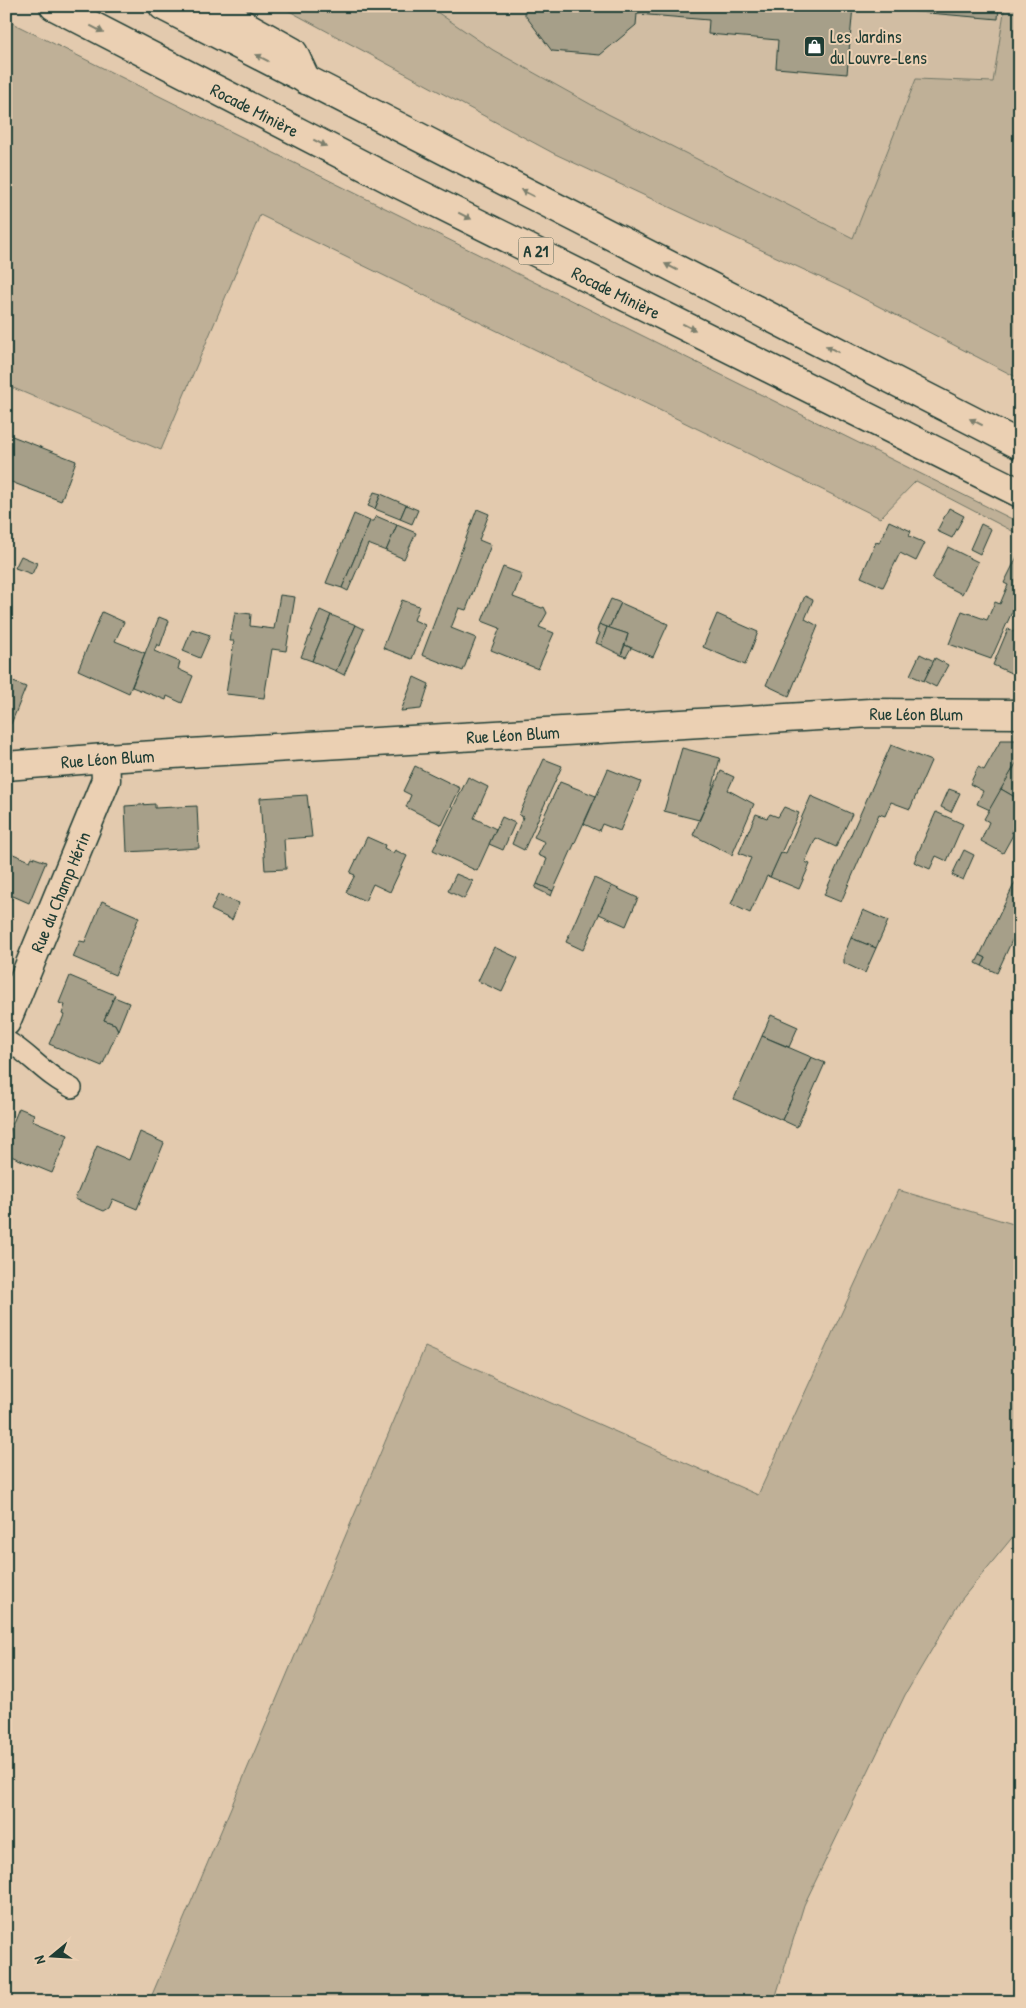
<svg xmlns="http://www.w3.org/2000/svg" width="1026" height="2008" viewBox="0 0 1026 2008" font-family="'Patrick Hand',sans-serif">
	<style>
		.built { fill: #d1bda3 }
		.green { fill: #bfb097; stroke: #6f7666 }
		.building { fill: #a69f89; stroke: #1f3d34 }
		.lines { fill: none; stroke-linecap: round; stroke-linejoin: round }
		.service-casing { stroke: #1f3d34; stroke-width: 22 }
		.minor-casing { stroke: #1f3d34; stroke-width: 31 }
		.tertiary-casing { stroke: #1f3d34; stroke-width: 31 }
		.motorway-casing { stroke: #1f3d34; stroke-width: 31 }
		.service { stroke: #ebd0b3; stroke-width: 19 }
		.minor { stroke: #ebd0b3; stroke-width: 28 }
		.tertiary { stroke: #ebd0b3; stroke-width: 28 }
		.motorway { stroke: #ebd0b3; stroke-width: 28 }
		.oneway { fill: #7b7f6d }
		.labels { text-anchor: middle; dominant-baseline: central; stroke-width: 4; stroke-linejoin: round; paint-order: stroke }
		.shield { fill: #ebd0b3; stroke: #5c695a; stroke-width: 1 }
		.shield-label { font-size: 16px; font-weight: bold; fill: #1f3d34 }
		.poi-label { font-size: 18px; fill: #1f3d34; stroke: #ebd0b3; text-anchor: start }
		.street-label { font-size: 18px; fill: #1f3d34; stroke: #ebd0b3 }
	</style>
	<rect width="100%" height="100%" fill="#e3caae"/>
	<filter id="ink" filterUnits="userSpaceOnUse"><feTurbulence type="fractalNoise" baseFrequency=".02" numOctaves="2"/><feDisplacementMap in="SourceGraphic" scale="10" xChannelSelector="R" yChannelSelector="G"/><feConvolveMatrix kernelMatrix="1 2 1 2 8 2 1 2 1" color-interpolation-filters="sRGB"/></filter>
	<g filter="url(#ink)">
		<path class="built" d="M423 6H1005L993 82 916 79 854 238 608 114 493 50Z"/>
		<g class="green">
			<path d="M280 6H428L493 50 608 114 853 238 916 79 993 82 1005 6H1020V379L843 288 553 153Z"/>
			<path d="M6 20 1020 523V535L916 481 880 518 260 215 161 450 6 385Z"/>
			<path d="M898 1190 1020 1226V1528L961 1600 905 1695 804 1905 774 2002H149L425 1347 758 1495Z"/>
		</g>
		<g class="building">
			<path d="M525 6H853L847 74 776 68 778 40 708 34 709 20 637 14 636 25 600 55 552 51 525 15Z"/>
			<path d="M883 6H999L998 19 882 9Z"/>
			<path d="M7 434 76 461 61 501 6 480Z"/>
			<path d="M374 492 381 494 375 509 368 506Z"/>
			<path d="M381 494 406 505 400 519 375 509Z"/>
			<path d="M406 505 418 510 412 524 400 519Z"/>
			<path d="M949 508 964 516 952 538 937 531Z"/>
			<path d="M477 509 489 514 479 540 491 545 466 610 459 608 451 628 476 638 463 671 422 655Z"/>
			<path d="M354 514 370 521 342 588 326 583Z"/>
			<path d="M376 516 397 525 386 551 368 544 348 591 342 588 370 521H373Z"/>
			<path d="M889 521 911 531 909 536 925 543 916 561 900 553 883 587 861 577 876 542 879 543Z"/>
			<path d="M981 524 991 529 980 554 970 549Z"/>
			<path d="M397 525 416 533 404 559 386 551Z"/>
			<path d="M948 547 978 562 962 594 932 579Z"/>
			<path d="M1018 555 1020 594 991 659 949 644 962 611 987 620 995 602 1000 604 1008 585 1004 583Z"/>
			<path d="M21 556 37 563 32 574 15 568Z"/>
			<path d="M503 567 522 574 513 597 542 608 544 607 547 613 539 627 554 633 538 669 491 650 500 628 482 621Z"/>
			<path d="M280 595 295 597 286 651 272 649 264 698 226 694 234 641H230L235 612 251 614 250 626 274 629Z"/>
			<path d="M805 596 813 600 805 619 818 626 789 696 766 685Z"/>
			<path d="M611 599 621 603 609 628 599 624Z"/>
			<path d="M402 600 419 606 414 620 425 625 412 659 383 648Z"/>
			<path d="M621 603 668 624 653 657 625 645 628 634 609 628Z"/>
			<path d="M320 610 331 615 312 661 301 657Z"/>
			<path d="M102 612 124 622 115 641 145 653 129 693 78 670Z"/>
			<path d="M717 614 758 632 745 665 703 647Z"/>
			<path d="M331 615 356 625 336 671 312 661Z"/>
			<path d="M159 617 169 621 160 646 157 644 154 651 180 662 178 669 193 676 182 703 167 696 166 700 132 687Z"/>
			<path d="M599 624 607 627 601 645 596 643 600 633 597 631Z"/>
			<path d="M356 625 364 629 344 675 336 671Z"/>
			<path d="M607 627 628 634 621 655 601 645Z"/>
			<path d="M192 629 210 635 200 658 183 651Z"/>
			<path d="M1008 629 1020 634V677L993 665Z"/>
			<path d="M625 645 631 648 626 657 621 655Z"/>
			<path d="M920 654 934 661 924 681 910 675Z"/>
			<path d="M935 658 948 665 936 687 924 681Z"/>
			<path d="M414 677 429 684 421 709 401 711Z"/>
			<path d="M6 679 26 687 11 724 6 723Z"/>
			<path d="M1001 740H1020V757L990 810 977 804 983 791 970 784 978 767 984 770Z"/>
			<path d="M891 745 931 761 910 809 891 802 885 816 879 814 841 902 824 895Z"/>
			<path d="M682 748 720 758 711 794 699 820 664 811Z"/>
			<path d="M1020 757V800L1001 789Z"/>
			<path d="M544 759 562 766 524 850 512 844 523 817 519 815Z"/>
			<path d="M415 766 460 788 442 825 406 807 411 795 403 791Z"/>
			<path d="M608 769 641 782 620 831 602 824 599 831 584 824Z"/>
			<path d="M721 771 734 777 728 790 754 804 732 855 693 835Z"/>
			<path d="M468 777 488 787 474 818 496 829 477 871 433 850Z"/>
			<path d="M560 782 596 796 553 891 537 884 547 859 538 855 545 842 534 837Z"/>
			<path d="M949 789 960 793 951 812 941 807Z"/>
			<path d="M1001 789 1020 800V816L1011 832 1014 833 1003 853 981 841 989 822 984 819Z"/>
			<path d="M307 795 312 837 284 839 286 869 265 870 260 798Z"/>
			<path d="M811 796 852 814 836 847 816 838 805 862 810 864 799 889 770 877 781 852 786 853Z"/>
			<path d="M155 804V808L197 806 199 848 127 852 125 806Z"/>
			<path d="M784 807 799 813 770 877 767 876 750 913 731 904 751 858 739 853 756 814 767 818 770 814 778 817Z"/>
			<path d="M936 812 963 824 947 861 936 856 930 869 914 862Z"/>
			<path d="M502 817 515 823 503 850 489 844Z"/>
			<path d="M367 837 385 845 384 848 393 853 395 850 407 856 390 892 373 884 365 901 346 892 355 875 350 873Z"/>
			<path d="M964 850 974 855 963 880 952 875Z"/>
			<path d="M6 851 30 861 32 857 46 862 29 903 13 896 6 909Z"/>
			<path d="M456 874 473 881 464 899 448 891Z"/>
			<path d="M1018 876 1020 877V923L997 973 982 966 986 958 980 955Z"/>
			<path d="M594 878 612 886 583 950 566 942Z"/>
			<path d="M537 884 553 891 551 896 535 888Z"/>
			<path d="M612 886 638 898 626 926 599 914Z"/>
			<path d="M218 895 239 903 232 920 211 910Z"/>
			<path d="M102 901 139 917 115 975 73 957 80 941 85 942Z"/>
			<path d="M863 910 888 921 876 948 851 938Z"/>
			<path d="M851 938 876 948 865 973 844 963V955Z"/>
			<path d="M494 947 518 958 502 992 478 981Z"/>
			<path d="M980 955 986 958 982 966 976 963Z"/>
			<path d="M70 976 115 995 104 1020 115 1024 118 1030 102 1066 49 1044 58 1024 60 1025 64 1015 62 1014 65 1005 59 1003Z"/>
			<path d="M114 997 129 1003 118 1030 115 1024 104 1020Z"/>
			<path d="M771 1015 798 1027 789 1047 762 1036Z"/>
			<path d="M762 1036 811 1057 782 1120 734 1099Z"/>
			<path d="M811 1057 825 1063 797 1127 782 1120Z"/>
			<path d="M19 1108 34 1114 32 1120 68 1135 52 1173 6 1154V1140Z"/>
			<path d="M140 1132 164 1143 137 1209 113 1199 109 1208 104 1211 75 1199 97 1146 129 1160Z"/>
		</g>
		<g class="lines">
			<defs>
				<path id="service" d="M6 1040C30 1054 47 1077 72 1088"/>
				<g id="minor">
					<path id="s1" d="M6 1022 106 780 105 758"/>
				</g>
				<g id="tertiary">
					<path id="s2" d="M6 766 105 758 870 713 1020 714"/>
				</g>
				<g id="motorway">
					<path id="s3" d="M54 6 399 184 1020 493"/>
					<path d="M163 6 1020 445"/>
					<path d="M210 6 293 52 306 80"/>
				</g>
			</defs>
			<use href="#service" class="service-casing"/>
			<use href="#minor" class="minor-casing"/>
			<use href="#tertiary" class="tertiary-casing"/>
			<use href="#motorway" class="motorway-casing"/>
			<use href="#service" class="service"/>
			<use href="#minor" class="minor"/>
			<use href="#tertiary" class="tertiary"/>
			<use href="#motorway" class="motorway"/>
		</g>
		<defs><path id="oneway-solid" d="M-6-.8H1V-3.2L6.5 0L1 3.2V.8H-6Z" transform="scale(1.25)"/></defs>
		<g class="oneway">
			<use href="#oneway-solid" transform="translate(97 29) rotate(27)"/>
			<use href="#oneway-solid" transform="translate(262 58) rotate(-153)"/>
			<use href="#oneway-solid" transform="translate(320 143) rotate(27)"/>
			<use href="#oneway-solid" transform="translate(527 193) rotate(-153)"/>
			<use href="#oneway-solid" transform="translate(465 216) rotate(26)"/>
			<use href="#oneway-solid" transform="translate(671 267) rotate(-153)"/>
			<use href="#oneway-solid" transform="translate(689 327) rotate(26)"/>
			<use href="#oneway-solid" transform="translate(832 349) rotate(-153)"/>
			<use href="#oneway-solid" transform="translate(976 422) rotate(-153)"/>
		</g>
	</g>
	<defs>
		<symbol id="shop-square" viewBox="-11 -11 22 22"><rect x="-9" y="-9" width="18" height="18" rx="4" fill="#1f3d34" stroke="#ebd0b3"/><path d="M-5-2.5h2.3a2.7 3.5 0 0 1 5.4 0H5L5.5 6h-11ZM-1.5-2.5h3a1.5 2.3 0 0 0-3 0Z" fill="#fff"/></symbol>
	</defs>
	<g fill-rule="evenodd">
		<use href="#shop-square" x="802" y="34" width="25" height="25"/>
	</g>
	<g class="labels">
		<rect class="shield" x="518.5" y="237.5" width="35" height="27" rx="4"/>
		<g class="shield-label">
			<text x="536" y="251">A 21</text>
		</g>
		<g class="poi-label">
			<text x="830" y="36">Les Jardins<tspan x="830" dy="21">du Louvre-Lens</tspan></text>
		</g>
		<g class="street-label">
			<text stroke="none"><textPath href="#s3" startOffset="226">Rocade Minière</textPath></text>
			<text stroke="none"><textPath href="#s3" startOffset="631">Rocade Minière</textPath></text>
			<text stroke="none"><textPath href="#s2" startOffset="912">Rue Léon Blum</textPath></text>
			<text stroke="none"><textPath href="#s2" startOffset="508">Rue Léon Blum</textPath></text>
			<text stroke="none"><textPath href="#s2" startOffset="102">Rue Léon Blum</textPath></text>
			<text stroke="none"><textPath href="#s1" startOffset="141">Rue du Champ Hérin</textPath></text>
		</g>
	</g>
	<rect width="1026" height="2008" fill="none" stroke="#ebd0b3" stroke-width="25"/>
	<rect x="12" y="12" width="1001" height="1983" fill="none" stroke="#1f3d34" stroke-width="2" filter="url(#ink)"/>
	<g transform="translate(52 1956) rotate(252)" stroke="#ebd0b3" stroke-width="4" paint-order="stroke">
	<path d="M0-4L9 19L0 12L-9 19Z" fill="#1f3d34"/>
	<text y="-8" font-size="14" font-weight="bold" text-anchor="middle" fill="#1f3d34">N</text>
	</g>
</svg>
